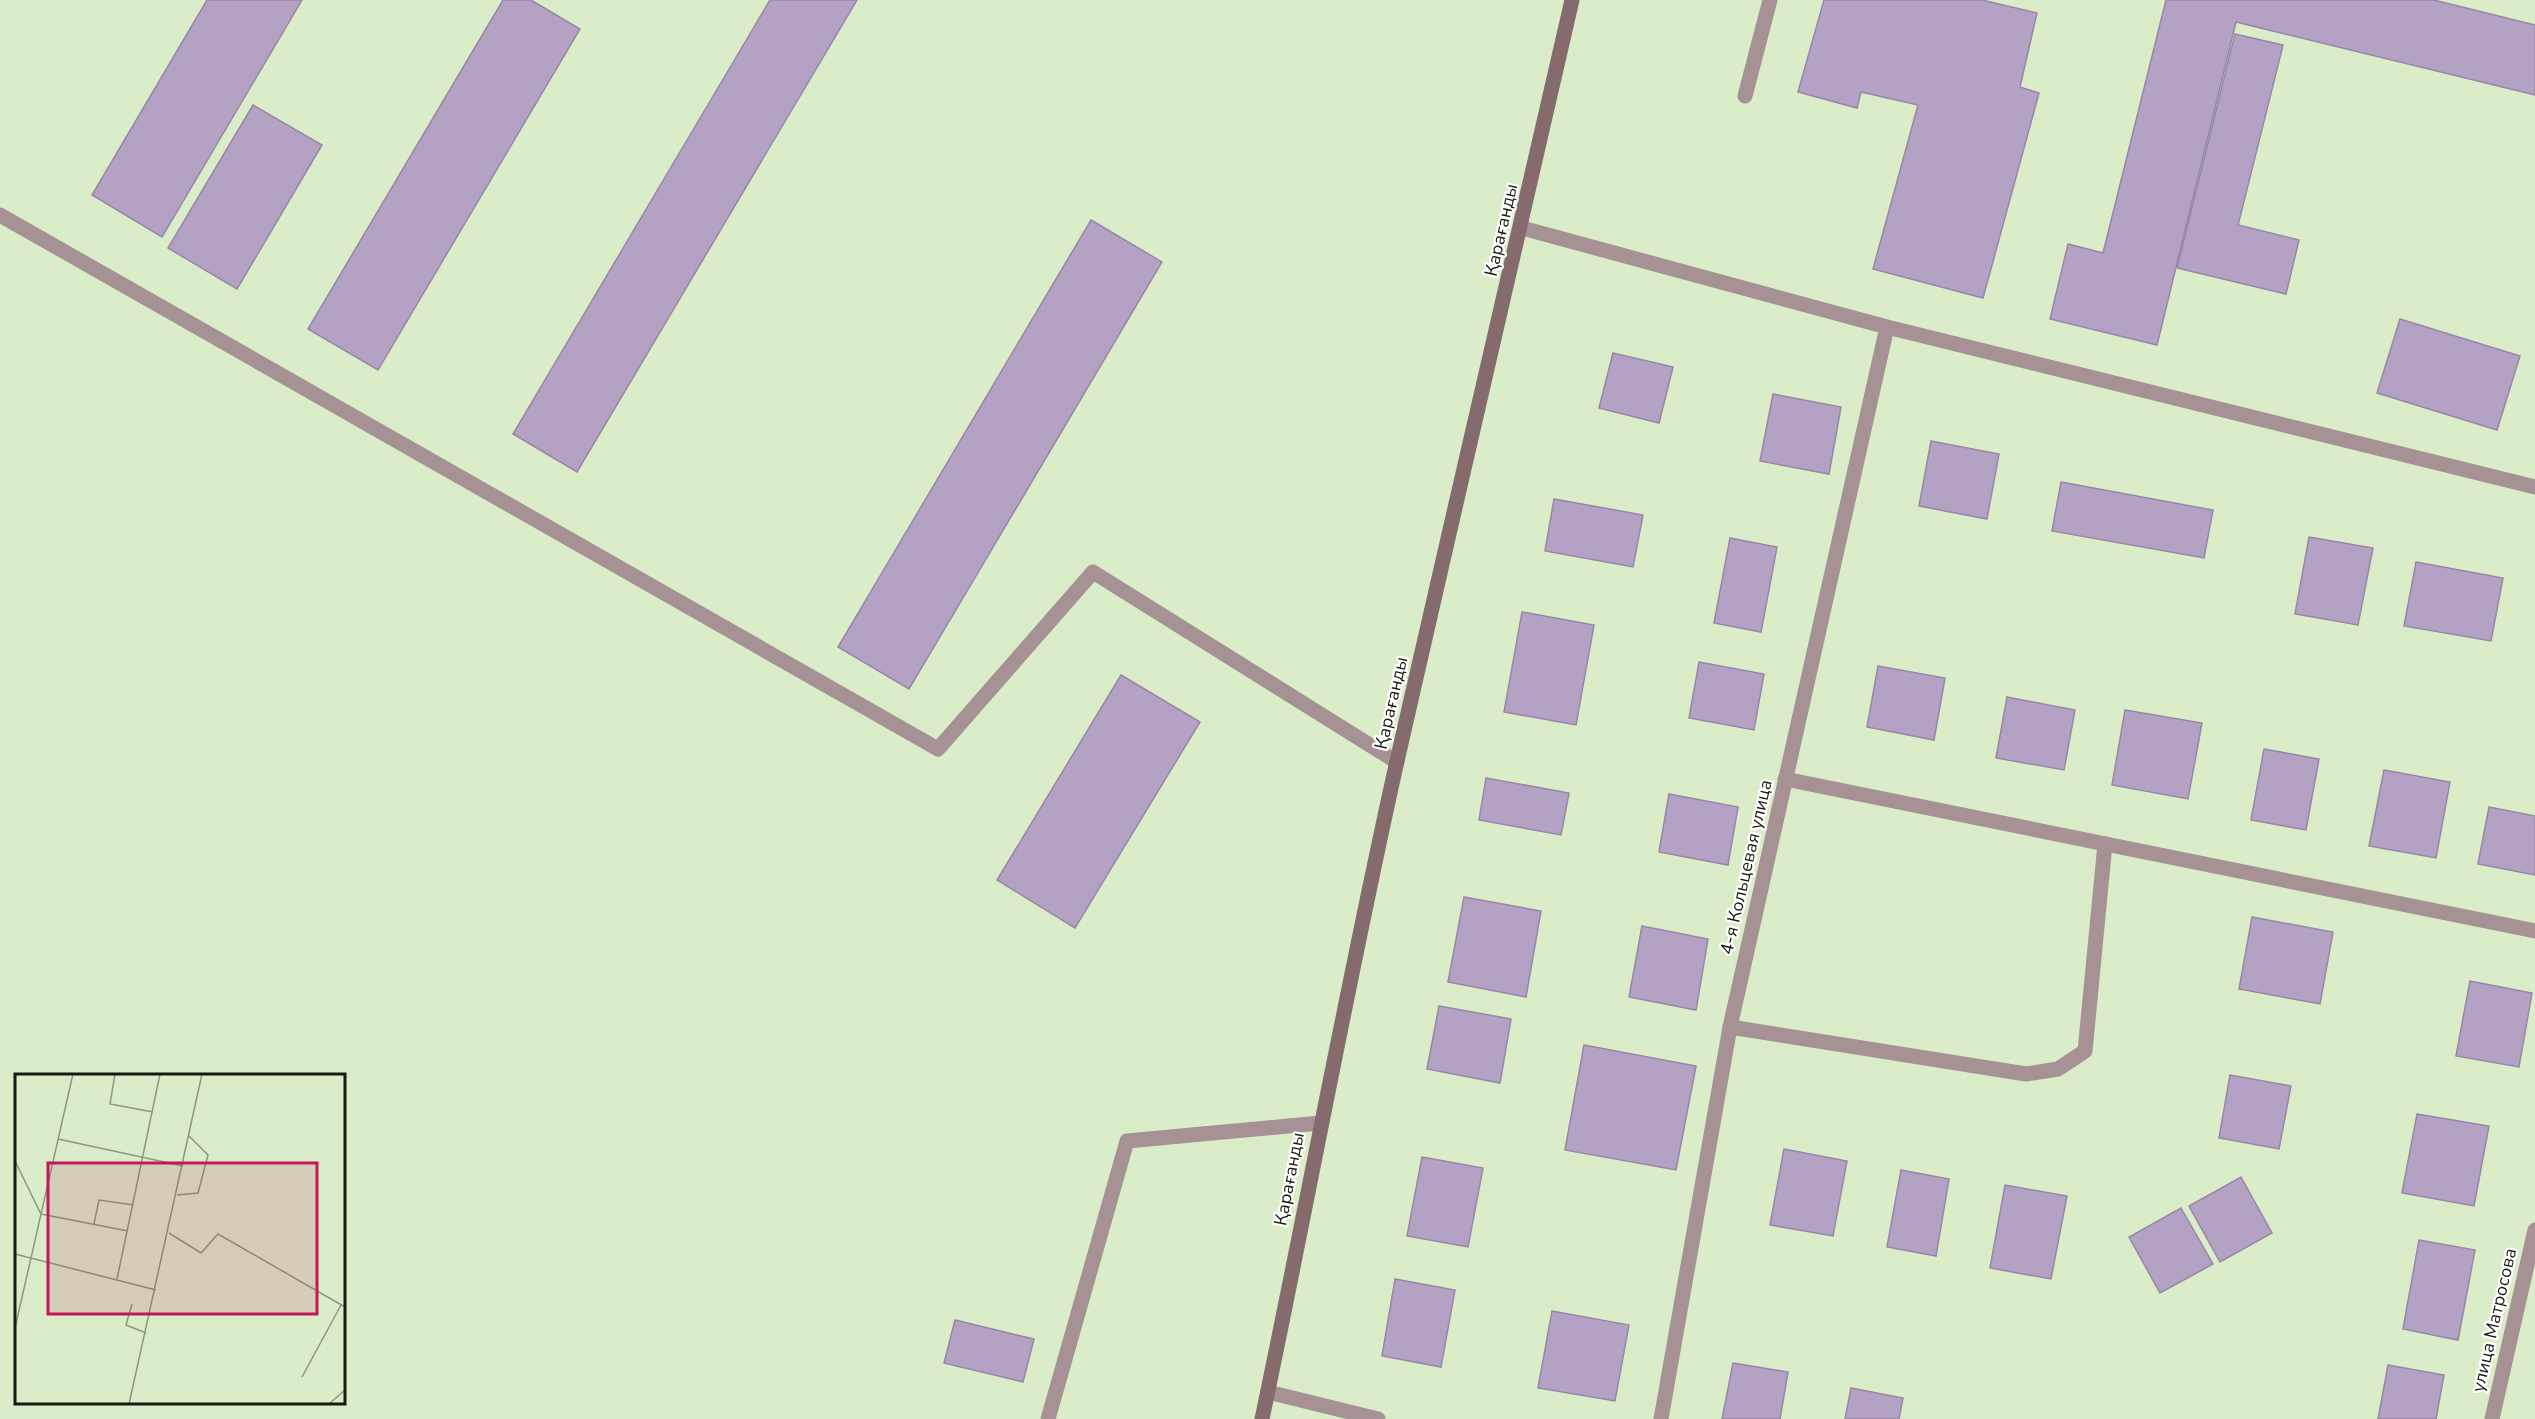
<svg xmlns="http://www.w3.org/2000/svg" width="2535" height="1419" viewBox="0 0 2535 1419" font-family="'Nunito Sans',sans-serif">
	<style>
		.building { fill: #b4a2c4; stroke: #9886a7; stroke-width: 1.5 }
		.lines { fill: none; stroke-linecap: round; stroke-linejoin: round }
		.service { stroke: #a69295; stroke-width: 15 }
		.minor { stroke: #a69295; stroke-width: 15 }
		.secondary { stroke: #866b6e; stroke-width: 15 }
		.labels { text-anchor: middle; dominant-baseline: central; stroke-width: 4.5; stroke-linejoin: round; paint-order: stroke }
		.street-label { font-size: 18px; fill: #141a0d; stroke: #fff }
		.inset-road { fill: none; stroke: #8b997d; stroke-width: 1.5 }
		.view { fill: #c2185b; fill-opacity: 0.15; stroke: #c2185b; stroke-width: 3 }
		.inset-edge { fill: none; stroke: #141a0d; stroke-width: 3 }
	</style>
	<rect width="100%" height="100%" fill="#daedc8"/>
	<g class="building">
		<path d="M207 0H302L162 237 92 195Z"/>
		<path d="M503 0H531L580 29 378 370 308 329Z"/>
		<path d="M770 0H857L577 472 513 434Z"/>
		<path d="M1824 0H1982L2037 13 2020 87 2039 93 1983 298 1873 269 1918 105 1861 92 1857 108 1798 92Z"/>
		<path d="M2166 0H2434L2535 25V95L2236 22 2157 345 2050 319 2068 244 2103 253Z"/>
		<path d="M2235 34 2283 45 2238 225 2299 240 2286 294 2177 268Z"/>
		<path d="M253 105 322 145 237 289 168 248Z"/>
		<path d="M1091 220 1162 262 909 689 838 647Z"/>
		<path d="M2400 319 2520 356 2497 430 2377 393Z"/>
		<path d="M1613 353 1673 367 1659 423 1599 408Z"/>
		<path d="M1773 394 1841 407 1829 474 1760 461Z"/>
		<path d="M1931 441 1999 454 1987 519 1919 506Z"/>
		<path d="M2061 482 2213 510 2204 558 2052 531Z"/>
		<path d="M1554 499 1643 515 1633 567 1545 551Z"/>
		<path d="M2309 537 2373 548 2358 625 2295 614Z"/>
		<path d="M1730 538 1777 547 1761 632 1714 623Z"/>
		<path d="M2416 562 2503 578 2491 641 2404 626Z"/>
		<path d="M1522 612 1594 625 1576 725 1504 712Z"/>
		<path d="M1699 662 1764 674 1754 730 1689 718Z"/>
		<path d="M1878 666 1945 678 1934 740 1867 727Z"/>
		<path d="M1121 675 1200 722 1075 928 997 880Z"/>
		<path d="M2007 697 2075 710 2064 770 1996 758Z"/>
		<path d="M2125 710 2202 723 2188 799 2112 785Z"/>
		<path d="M2264 749 2319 759 2306 830 2251 820Z"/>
		<path d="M2384 770 2450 782 2436 858 2369 846Z"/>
		<path d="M1486 778 1569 793 1561 835 1479 820Z"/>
		<path d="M1669 794 1738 807 1728 865 1659 852Z"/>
		<path d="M2489 807 2535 816V875L2478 864Z"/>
		<path d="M1464 897 1541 911 1526 997 1448 982Z"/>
		<path d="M2252 917 2333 932 2320 1004 2239 989Z"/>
		<path d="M1642 926 1708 939 1696 1010 1629 997Z"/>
		<path d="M2470 981 2532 993 2519 1067 2456 1056Z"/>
		<path d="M1439 1006 1511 1019 1500 1083 1427 1069Z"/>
		<path d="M1584 1045 1696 1066 1676 1170 1565 1150Z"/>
		<path d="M2230 1075 2291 1086 2279 1149 2219 1138Z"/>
		<path d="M2417 1114 2489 1126 2474 1206 2402 1193Z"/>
		<path d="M1784 1149 1847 1161 1833 1236 1770 1225Z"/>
		<path d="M1422 1157 1483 1168 1468 1247 1407 1236Z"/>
		<path d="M1901 1170 1949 1179 1936 1256 1887 1247Z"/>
		<path d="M2241 1177 2272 1233 2220 1262 2189 1206Z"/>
		<path d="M2005 1185 2067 1196 2051 1279 1990 1268Z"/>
		<path d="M2181 1208 2213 1264 2160 1293 2129 1237Z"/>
		<path d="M2419 1240 2475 1250 2458 1340 2403 1329Z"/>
		<path d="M1395 1279 1455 1290 1441 1367 1382 1356Z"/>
		<path d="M1552 1311 1629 1325 1615 1401 1538 1388Z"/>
		<path d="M955 1320 1034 1339 1023 1382 944 1363Z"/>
		<path d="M1733 1363 1788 1372 1780 1419H1722Z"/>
		<path d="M2388 1365 2444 1375 2436 1419H2378Z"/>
		<path d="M1851 1388 1903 1398 1899 1419H1845Z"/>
	</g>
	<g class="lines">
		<g class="service">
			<path d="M1745 96 1770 0"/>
			<path d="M0 215 938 749 1093 572 1397 762"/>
			<path d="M1522 228 1887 327 2535 487"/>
			<path d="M1048 1419 1127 1141 1320 1123"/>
		</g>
		<g class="minor">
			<path d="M1785 779 2535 931"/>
			<path d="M1730 1027 2026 1074 2058 1069 2085 1051 2105 844"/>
			<path d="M1268 1392 1378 1419"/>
			<path d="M1661 1419 1730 1027 1887 327"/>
			<path d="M2492 1419 2535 1230"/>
		</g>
		<path class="secondary" d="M1262 1419C1308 1200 1348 980 1397 761 1454 507 1516 254 1572 0"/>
	</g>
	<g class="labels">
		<g class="street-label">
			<text transform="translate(1501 230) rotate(-77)">Қарағанды</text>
			<text transform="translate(1391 703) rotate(-77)">Қарағанды</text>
			<text transform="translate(1746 867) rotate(-77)">4-я Кольцевая улица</text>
			<text transform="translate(1289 1179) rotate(-79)">Қарағанды</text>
			<text transform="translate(2494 1320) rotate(-77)">улица Матросова</text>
		</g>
	</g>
	<g transform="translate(15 1074)">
		<rect width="330" height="330" fill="#daedc8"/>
		<path class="inset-road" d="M100 0 95 30 138 38M43 65 168 92M0 87 26 140 113 157M162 121 183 119 193 81 174 62M79 150 84 126 119 131M154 159 186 179 203 160 330 233M0 180 141 216M102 205 145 0M117 230 111 251 131 259M0 254 58 0M287 303 326 231M114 330 187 0M314 330 330 316"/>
		<path class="view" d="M33 89H302V240H33Z"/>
		<rect width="330" height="330" class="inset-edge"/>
	</g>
</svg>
